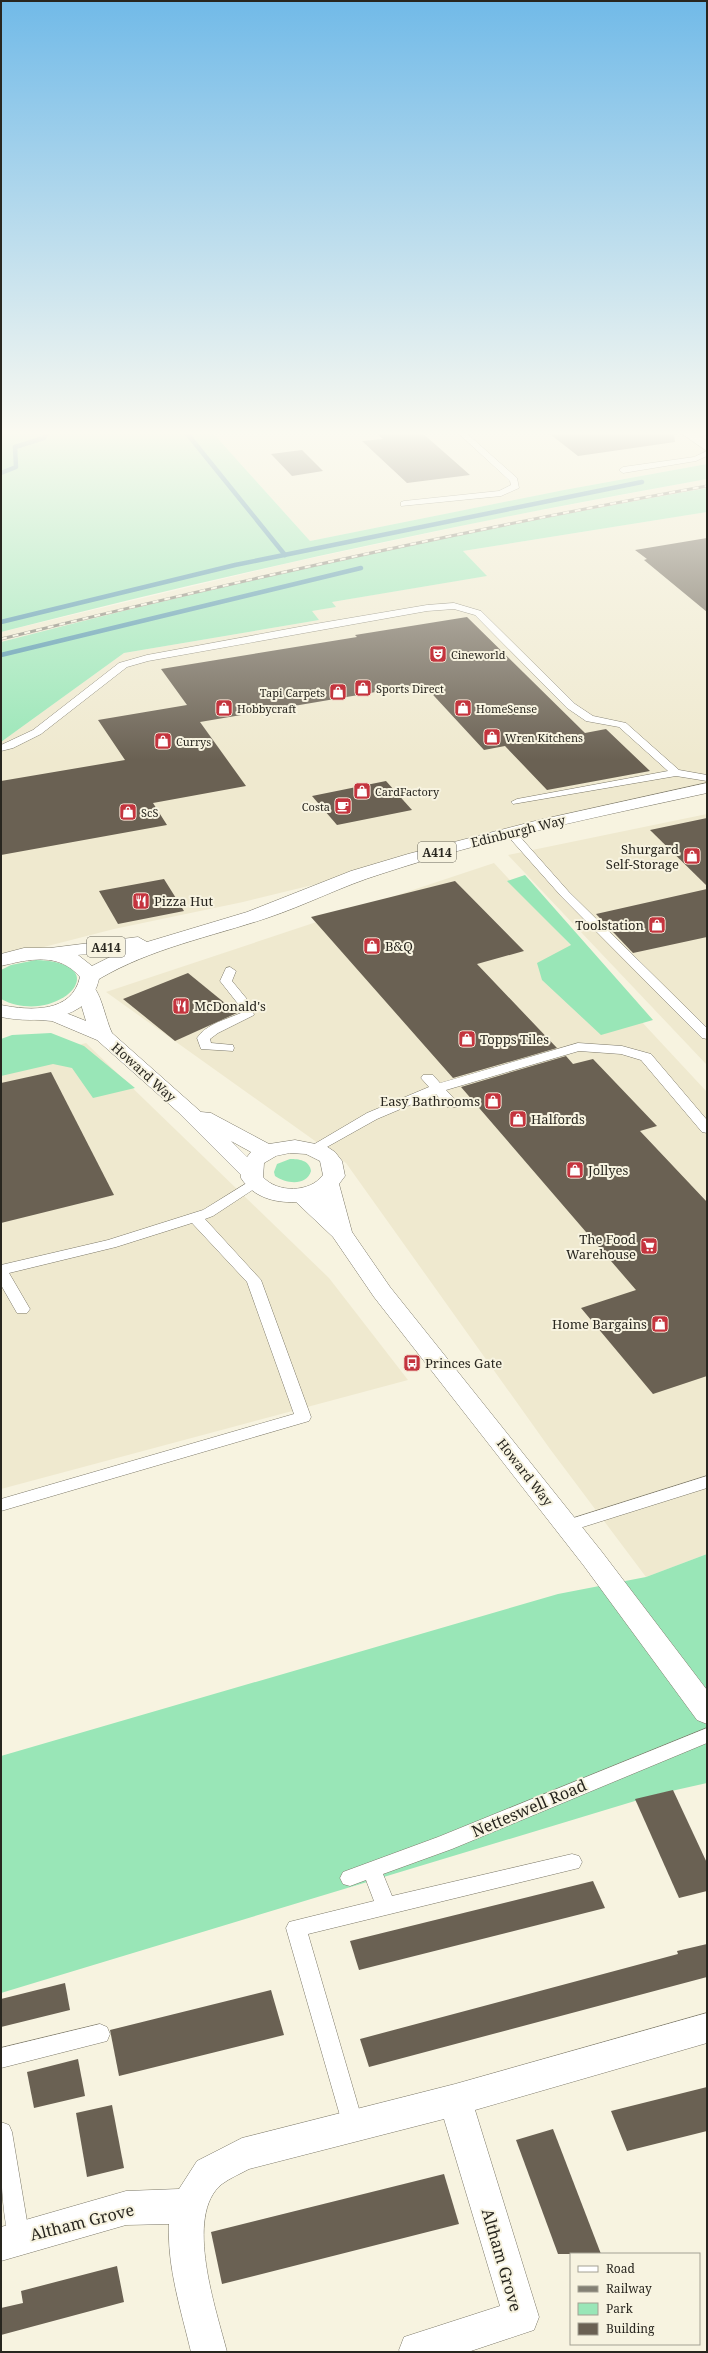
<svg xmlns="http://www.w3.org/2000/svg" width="708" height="2353" viewBox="0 0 708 2353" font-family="'Noto Serif',serif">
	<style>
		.built { fill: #efe9cf }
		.green { fill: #99e6b7 }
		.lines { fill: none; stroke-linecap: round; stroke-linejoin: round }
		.stream { stroke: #4e93ac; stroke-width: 4.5 }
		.building { fill: #6a6153 }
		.lane-casing { stroke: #7d7969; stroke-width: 1 }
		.street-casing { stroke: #7d7969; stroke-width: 1 }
		.secondary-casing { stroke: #7d7969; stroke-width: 1 }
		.highway-casing { stroke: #7d7969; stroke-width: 1 }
		.lane { fill: #fff; fill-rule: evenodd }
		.street { fill: #fff; fill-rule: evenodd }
		.secondary { fill: #fff; fill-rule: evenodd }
		.highway { fill: #fff; fill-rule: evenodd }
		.rail-casing { stroke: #838074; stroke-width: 3 }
		.rail { stroke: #f7f3e0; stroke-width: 2; stroke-dasharray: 6; stroke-linecap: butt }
		.labels { text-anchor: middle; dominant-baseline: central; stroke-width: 4; stroke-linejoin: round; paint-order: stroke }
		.far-poi-label { font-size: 11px; fill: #28261f; stroke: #f7f3e0; text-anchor: start }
		.shield { fill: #f7f3e0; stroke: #666459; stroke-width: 1 }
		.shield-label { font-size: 12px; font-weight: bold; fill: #28261f }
		.street-label { font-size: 13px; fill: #28261f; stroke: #f7f3e0 }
		.poi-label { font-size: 13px; fill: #28261f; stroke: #f7f3e0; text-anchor: start }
		.near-street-label { font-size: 16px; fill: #28261f; stroke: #f7f3e0 }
	</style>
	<rect width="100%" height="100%" fill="#f7f3e0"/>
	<g class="built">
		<path d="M211 431H707V464L564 490 310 541Z"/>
		<path d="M707 479V488L432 541 171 600 1 642V632L289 563 494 519Z"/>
		<path d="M707 512V789L243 902 114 929 1 958V742L124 653 319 620 311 611 335 607 331 602 486 576 463 551Z"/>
		<path d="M707 814V1065L508 855Z"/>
		<path d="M494 863 707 1092V1554L646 1577 550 1449 346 1163 106 992Z"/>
		<path d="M86 1043 329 1278 408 1380 1 1489V1066Z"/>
	</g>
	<g class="green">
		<path d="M1 431H211L310 541 564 490 707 464V479C470 521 234 572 1 632Z"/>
		<path d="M707 488V512L463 551 487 576 332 602 336 607 312 611 319 620 124 653 1 742V642C234 581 470 530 707 488Z"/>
		<path d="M525 875 653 1020 601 1035 542 980 537 963 571 945 507 881Z"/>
		<path d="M36 960C121 963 56 1028 1 999V970L11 965Z"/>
		<path d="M51 1033 84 1046 135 1088 93 1098 72 1068 53 1064 1 1076V1039L12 1035Z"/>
		<path d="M290 1159C299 1159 309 1160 311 1171 307 1186 286 1184 275 1176L274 1172 277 1164Z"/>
		<path d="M707 1554V1783L658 1794 1 1993V1756L558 1594 646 1577Z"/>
	</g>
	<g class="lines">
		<g class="stream">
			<path d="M185 431 285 555"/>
			<path d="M1 473 16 467 15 447 44 438 48 431"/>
			<path d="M1 622 235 565 642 482"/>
			<path d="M1 655 361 568"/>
		</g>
	</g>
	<g class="building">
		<path d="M374 431H420L470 475 407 483 362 441 383 439Z"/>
		<path d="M546 431H674L675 442 578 456Z"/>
		<path d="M302 450 323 471 292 476 271 454Z"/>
		<path d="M707 538V612L644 560 647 559 635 550Z"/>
		<path d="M467 617 585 733 606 729 650 771 547 790 505 746 484 750 423 684 200 722 246 786 153 803 167 825 1 855V781L125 760 98 720 187 705 161 669 357 637 355 635Z"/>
		<path d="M386 781 412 810 337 825 312 796Z"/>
		<path d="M707 818V886L650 830Z"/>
		<path d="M164 879 184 911 118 924 99 891Z"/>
		<path d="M455 881 524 951 477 964 557 1048 453 1078 311 917Z"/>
		<path d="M707 889V937L633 953 596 914Z"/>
		<path d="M188 973 237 1013 175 1041 123 999Z"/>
		<path d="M566 1056 573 1064 593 1059 657 1126 640 1131 707 1202V1376L653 1394 581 1308 636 1290 461 1087Z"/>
		<path d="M51 1072 114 1195 1 1223V1083Z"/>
		<path d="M673 1790 707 1863V1891L679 1898 635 1799Z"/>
		<path d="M593 1881 605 1908 359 1970 350 1941Z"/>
		<path d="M707 1944V1977L369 2067 360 2039 678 1954 677 1951Z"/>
		<path d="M65 1983 70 2010 1 2027V1999Z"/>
		<path d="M271 1990 284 2035 119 2076 110 2030Z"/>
		<path d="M78 2059 85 2096 34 2108 27 2072Z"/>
		<path d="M707 2087V2131L627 2151 611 2111Z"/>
		<path d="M112 2105 124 2168 87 2177 76 2113Z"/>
		<path d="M553 2129 601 2254H558L516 2140Z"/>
		<path d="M444 2174 459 2224 222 2284 211 2232Z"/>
		<path d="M117 2266 124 2302 1 2335V2308L23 2303 21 2291Z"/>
	</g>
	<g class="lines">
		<defs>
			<g id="lane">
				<path d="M456 431H464L517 478 519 488 501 496 401 506V502L404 501 499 491 511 485 510 481Z"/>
				<path d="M707 431V435L690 437 686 435Z"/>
				<path d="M707 451V456L696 461 623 473 619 470 623 467 694 457Z"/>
				<path d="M454 603 481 611 575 704 593 716 626 723 679 770 707 775V781L676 776 513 804 511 802 517 799 668 771 619 727 586 721 567 708 475 615 454 609 427 611 148 661 127 667 41 734 13 748 1 751V745L33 730 119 663 147 655 315 624 427 605Z"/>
				<path d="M510 829 514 830 569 892 707 1028V1039L702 1038 561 896 506 834 504 832 506 830Z"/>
				<path d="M230 967 236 971 232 981 251 1004 254 1015 218 1033 210 1039 211 1043 233 1045 234 1048 233 1051 201 1049 197 1038C206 1024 227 1019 241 1013L239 1005 220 981 226 968Z"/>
				<path d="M578 1043 622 1046 651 1054 707 1120V1133L702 1132 641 1060 621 1054 579 1051 446 1090 459 1104 457 1107H447L436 1094 377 1119 318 1152H308L306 1149 367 1113 429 1087 421 1078 423 1075H433L440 1083Z"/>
				<path d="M255 1178 260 1179 262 1182 260 1185 213 1216 205 1219 261 1280 311 1417 309 1421 1 1511V1499L294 1414 247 1282 192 1223 116 1247 9 1273 30 1309 27 1313H17L1 1285V1265L108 1240 203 1210Z"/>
				<path d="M707 1476V1488L567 1532 561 1530 559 1526 561 1522Z"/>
				<path d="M707 1728V1743L452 1849 383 1874 392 1896 572 1854 579 1856 582 1862 579 1868 308 1934 364 2126 361 2133 353 2136 345 2133 286 1928 289 1922 374 1901 366 1880 350 1886 343 1884 340 1878 343 1872 438 1837Z"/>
				<path d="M100 2024 107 2027 110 2034 107 2041 1 2068V2048Z"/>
				<path d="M1 2122 9 2125 12 2132 30 2239 27 2247 19 2250 11 2247C0 2209 1 2162 1 2122Z"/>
			</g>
			<g id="street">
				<path d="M678 431H692L707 441V451Z"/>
				<path d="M707 2013V2043L475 2110 539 2317 534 2330 468 2352H400L399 2350 404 2337 500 2306 444 2119 249 2169C240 2174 230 2178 222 2184 183 2215 217 2312 227 2352H191C181 2310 167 2267 169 2224L126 2225 1 2261V2227L126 2191 179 2189 197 2161 242 2138 455 2084Z"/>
			</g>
			<path id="secondary" d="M87 985 94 987C103 1000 105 1018 112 1033L201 1112 211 1113 269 1144 295 1140 326 1146 335 1152 342 1161 345 1176 339 1184 352 1232 390 1287 602 1552 707 1690V1724L697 1720 584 1566 374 1297 333 1237 296 1202C274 1203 253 1197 241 1178V1175L178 1112 97 1040 52 1021 28 1019 25 1015 28 1011C50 1005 66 1013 86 1021L77 991 80 987ZM231 1141 251 1152 247 1157ZM290 1153 306 1154 320 1161 323 1175C310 1193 277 1193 263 1177L264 1163 276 1156Z"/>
			<path id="highway" d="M707 783V793C597 817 487 839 381 874 342 886 306 905 267 918 210 937 152 948 99 979 90 1021 36 1024 1 1017V1005C31 1011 72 1013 80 977 59 952 29 959 1 966V954L24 948H50L138 937 147 942 247 912 351 871 408 854 539 820ZM124 950 92 966 78 955Z"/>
		</defs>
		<use href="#lane" class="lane-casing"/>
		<use href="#street" class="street-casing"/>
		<use href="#secondary" class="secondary-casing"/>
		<use href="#highway" class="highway-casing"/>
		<use href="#lane" class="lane"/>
		<use href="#street" class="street"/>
		<use href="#secondary" class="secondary"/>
		<use href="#highway" class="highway"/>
		<defs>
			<path id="rail" d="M1 639C235 581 470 529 707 486"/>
		</defs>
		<use href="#rail" class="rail-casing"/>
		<use href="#rail" class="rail"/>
	</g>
	<linearGradient id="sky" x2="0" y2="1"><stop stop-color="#71bae8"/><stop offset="0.57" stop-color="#fbfaf1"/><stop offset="1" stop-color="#fbfaf1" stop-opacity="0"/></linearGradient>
	<rect width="708" height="760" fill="url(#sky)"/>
	<defs>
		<symbol id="theatre-square" viewBox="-11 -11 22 22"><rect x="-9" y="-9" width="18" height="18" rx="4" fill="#c4343e" stroke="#f7f3e0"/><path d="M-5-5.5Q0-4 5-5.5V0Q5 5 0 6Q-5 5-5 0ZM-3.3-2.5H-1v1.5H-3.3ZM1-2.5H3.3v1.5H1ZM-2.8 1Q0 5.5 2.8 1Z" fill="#fff"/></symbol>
		<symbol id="shop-square" viewBox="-11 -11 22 22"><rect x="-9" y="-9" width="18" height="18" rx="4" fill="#c4343e" stroke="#f7f3e0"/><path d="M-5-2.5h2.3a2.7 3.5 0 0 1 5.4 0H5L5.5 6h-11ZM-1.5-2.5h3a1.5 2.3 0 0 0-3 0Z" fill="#fff"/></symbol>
		<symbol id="cafe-square" viewBox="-11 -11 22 22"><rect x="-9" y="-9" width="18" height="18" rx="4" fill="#c4343e" stroke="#f7f3e0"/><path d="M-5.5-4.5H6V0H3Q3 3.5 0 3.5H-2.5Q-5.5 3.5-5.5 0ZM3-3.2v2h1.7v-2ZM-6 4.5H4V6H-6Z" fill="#fff"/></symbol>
		<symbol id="restaurant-square" viewBox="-11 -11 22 22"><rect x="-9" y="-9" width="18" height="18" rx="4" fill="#c4343e" stroke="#f7f3e0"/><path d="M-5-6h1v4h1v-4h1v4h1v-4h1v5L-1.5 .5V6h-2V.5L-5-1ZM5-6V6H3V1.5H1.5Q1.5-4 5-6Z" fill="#fff"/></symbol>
		<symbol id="supermarket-square" viewBox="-11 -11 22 22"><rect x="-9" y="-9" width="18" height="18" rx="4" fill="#c4343e" stroke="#f7f3e0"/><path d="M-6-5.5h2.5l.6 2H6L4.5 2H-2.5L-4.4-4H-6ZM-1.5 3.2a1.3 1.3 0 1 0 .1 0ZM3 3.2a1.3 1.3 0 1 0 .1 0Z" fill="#fff"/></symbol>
		<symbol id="bus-square" viewBox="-11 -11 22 22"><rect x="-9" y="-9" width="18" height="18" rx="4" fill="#c4343e" stroke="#f7f3e0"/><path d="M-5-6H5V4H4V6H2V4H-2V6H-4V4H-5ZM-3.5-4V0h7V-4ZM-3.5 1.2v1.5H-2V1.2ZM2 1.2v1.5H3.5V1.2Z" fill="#fff"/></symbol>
	</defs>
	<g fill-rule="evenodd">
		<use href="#theatre-square" x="428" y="644" width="20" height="20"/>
		<use href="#shop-square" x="353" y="678" width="20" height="20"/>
		<use href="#shop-square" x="328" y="682" width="20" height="20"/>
		<use href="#shop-square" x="214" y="698" width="20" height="20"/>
		<use href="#shop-square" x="453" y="698" width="20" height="20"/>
		<use href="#shop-square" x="482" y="727" width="20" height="20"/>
		<use href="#shop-square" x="153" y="731" width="20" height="20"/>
		<use href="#shop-square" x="352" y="781" width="20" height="20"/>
		<use href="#cafe-square" x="333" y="796" width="20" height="20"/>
		<use href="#shop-square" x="118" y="802" width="20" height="20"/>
		<use href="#shop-square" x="682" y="846" width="20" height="20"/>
		<use href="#restaurant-square" x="131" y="891" width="20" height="20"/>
		<use href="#shop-square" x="647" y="915" width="20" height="20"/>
		<use href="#shop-square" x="362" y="936" width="20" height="20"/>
		<use href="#restaurant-square" x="171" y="996" width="20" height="20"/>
		<use href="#shop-square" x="457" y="1029" width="20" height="20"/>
		<use href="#shop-square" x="483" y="1091" width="20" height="20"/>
		<use href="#shop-square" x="508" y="1109" width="20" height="20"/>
		<use href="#shop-square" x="565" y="1160" width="20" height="20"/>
		<use href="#supermarket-square" x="639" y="1236" width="20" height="20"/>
		<use href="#shop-square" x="650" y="1314" width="20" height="20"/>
		<use href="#bus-square" x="402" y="1353" width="20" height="20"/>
	</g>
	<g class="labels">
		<g class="far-poi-label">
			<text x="451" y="654">Cineworld</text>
			<text x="376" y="688">Sports Direct</text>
			<text x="325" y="692" text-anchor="end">Tapi Carpets</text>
			<text x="237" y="708">Hobbycraft</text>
			<text x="476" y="708">HomeSense</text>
			<text x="505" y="737">Wren Kitchens</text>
			<text x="176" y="741">Currys</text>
			<text x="375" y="791">CardFactory</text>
			<text x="330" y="806" text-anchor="end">Costa</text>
			<text x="141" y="812">ScS</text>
		</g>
		<g class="shield">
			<rect x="418" y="842" width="38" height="20" rx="3"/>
			<rect x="87" y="937" width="38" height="20" rx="3"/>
		</g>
		<g class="shield-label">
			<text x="437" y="852">A414</text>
			<text x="106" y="947">A414</text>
		</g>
		<g class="street-label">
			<text transform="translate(518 831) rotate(-14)">Edinburgh Way</text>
			<text transform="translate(144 1072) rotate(42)">Howard Way</text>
			<text transform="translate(525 1472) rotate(52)">Howard Way</text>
		</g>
		<g class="poi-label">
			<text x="679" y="849" text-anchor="end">Shurgard<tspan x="679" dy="15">Self-Storage</tspan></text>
			<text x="154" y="901">Pizza Hut</text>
			<text x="644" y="925" text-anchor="end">Toolstation</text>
			<text x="385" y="946">B&amp;Q</text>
			<text x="194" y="1006">McDonald's</text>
			<text x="480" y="1039">Topps Tiles</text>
			<text x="480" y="1101" text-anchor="end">Easy Bathrooms</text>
			<text x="531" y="1119">Halfords</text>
			<text x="588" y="1170">Jollyes</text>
			<text x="636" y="1239" text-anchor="end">The Food<tspan x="636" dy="15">Warehouse</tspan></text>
			<text x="647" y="1324" text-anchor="end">Home Bargains</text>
			<text x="425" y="1363">Princes Gate</text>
		</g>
		<g class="near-street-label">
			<text transform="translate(529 1808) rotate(-23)">Netteswell Road</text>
			<text transform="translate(82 2222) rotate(-14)">Altham Grove</text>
			<text transform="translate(502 2260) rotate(74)">Altham Grove</text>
		</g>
	</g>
	<rect width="708" height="2353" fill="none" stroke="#28261f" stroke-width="4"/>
	<rect x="570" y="2253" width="130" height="92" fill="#f7f3e0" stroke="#a4a193"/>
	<rect x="578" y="2266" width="20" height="6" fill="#ffffff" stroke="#a4a193"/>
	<text x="606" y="2273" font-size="12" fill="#28261f">Road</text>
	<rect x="578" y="2286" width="20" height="6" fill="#838074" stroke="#a4a193"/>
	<text x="606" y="2293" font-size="12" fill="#28261f">Railway</text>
	<rect x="578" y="2303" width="20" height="12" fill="#99e6b7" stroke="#a4a193"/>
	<text x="606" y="2313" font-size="12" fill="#28261f">Park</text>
	<rect x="578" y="2323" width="20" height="12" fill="#6a6153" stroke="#a4a193"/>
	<text x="606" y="2333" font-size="12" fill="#28261f">Building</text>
</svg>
